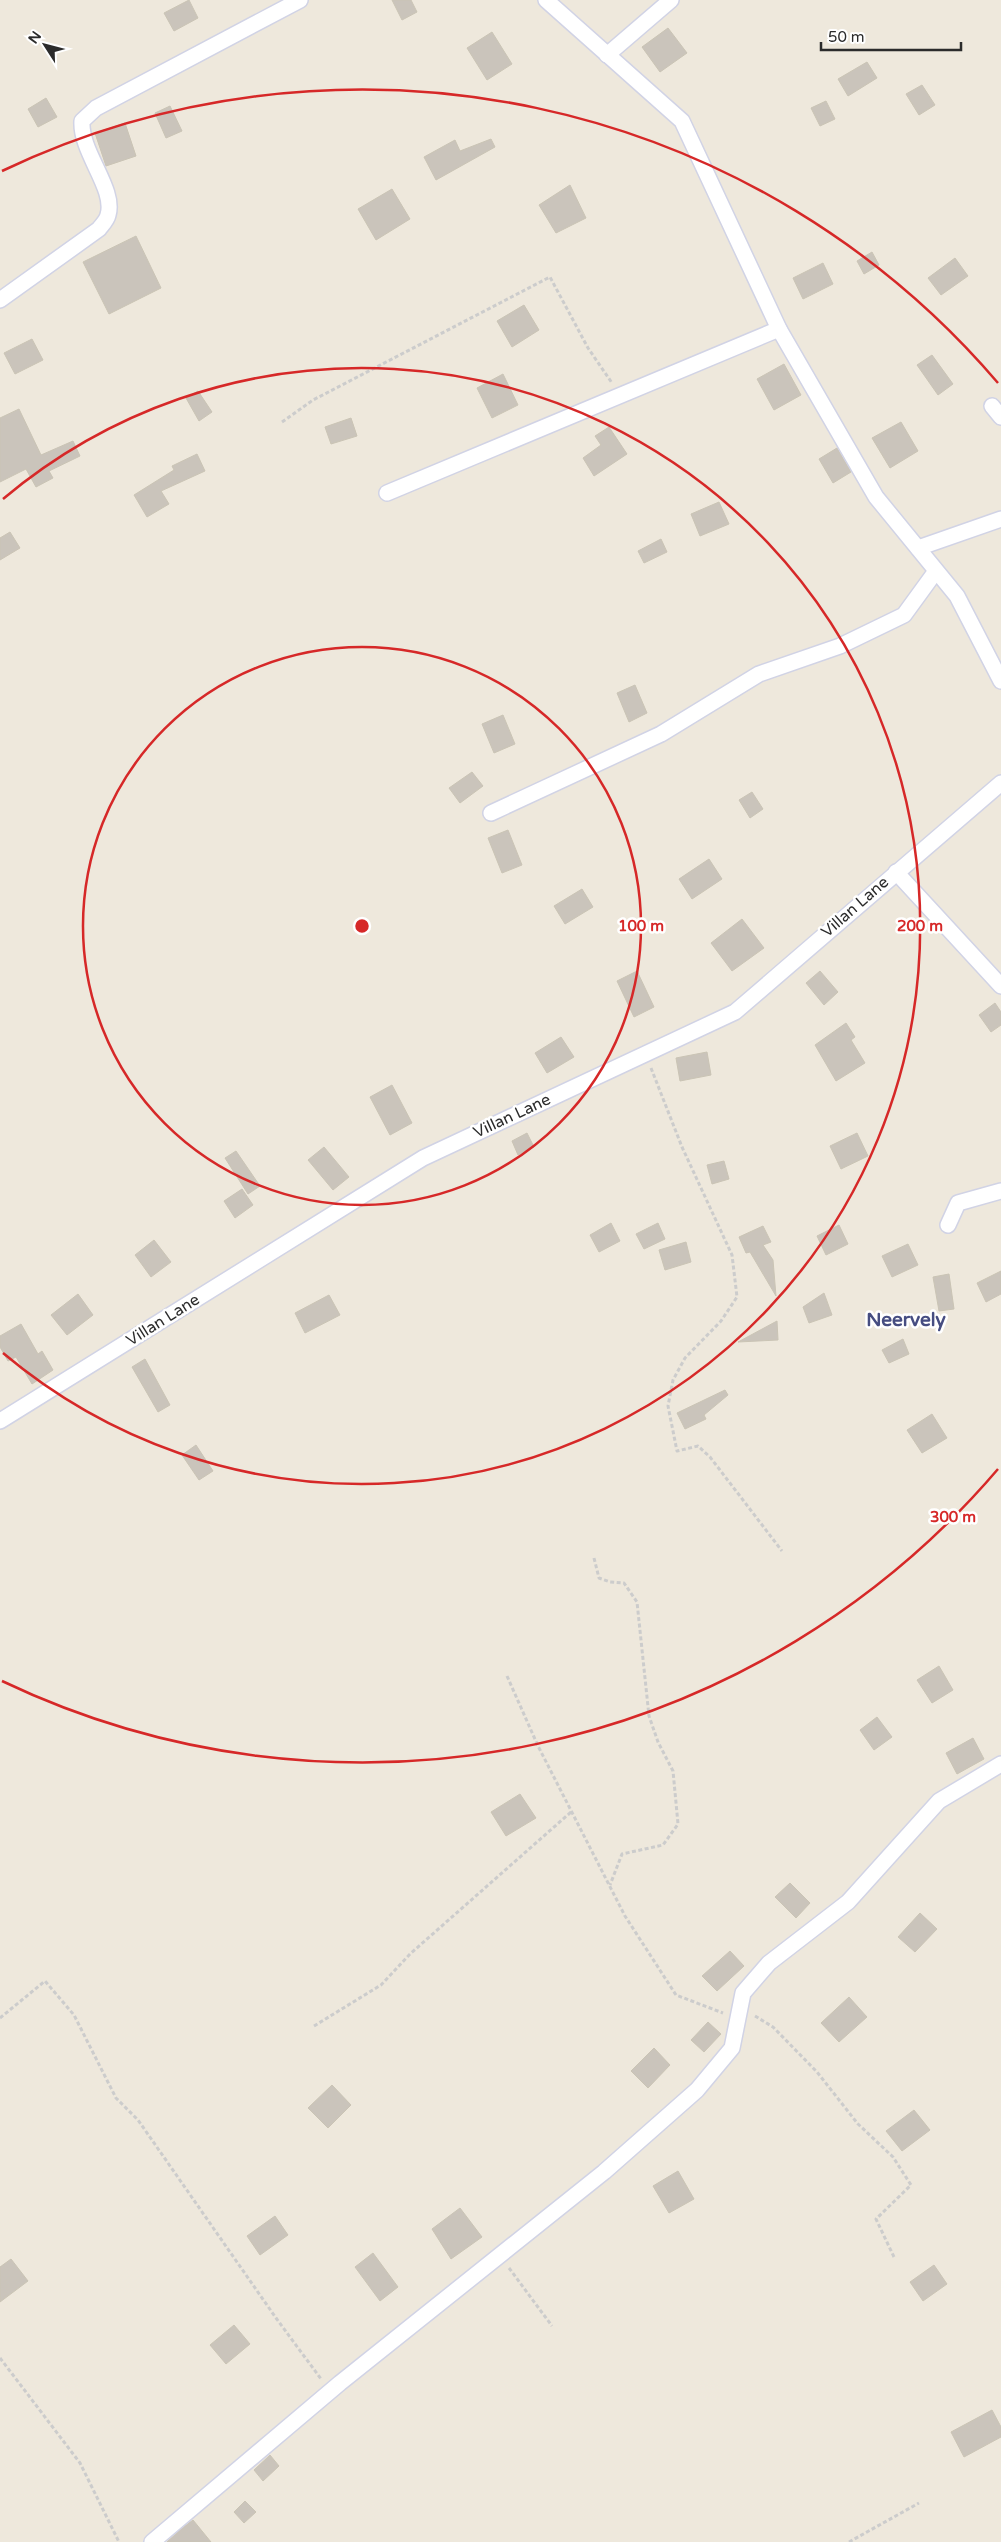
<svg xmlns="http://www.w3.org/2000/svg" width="1001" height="2542" viewBox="0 0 1001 2542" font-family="'Varela Round',sans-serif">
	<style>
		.building { fill: #cac4bb; stroke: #cac4b5 }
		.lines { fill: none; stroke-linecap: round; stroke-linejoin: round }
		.minor-casing { stroke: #d1d3e5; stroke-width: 18 }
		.path { stroke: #ccc; stroke-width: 3; stroke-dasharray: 4 2.5; stroke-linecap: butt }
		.minor { stroke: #fff; stroke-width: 15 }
		.ring { fill: none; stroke: #d62828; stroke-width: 2.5 }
		.labels { text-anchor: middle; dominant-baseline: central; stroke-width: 5; stroke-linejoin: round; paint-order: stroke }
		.street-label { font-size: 16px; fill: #2b2b2b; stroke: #fff }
		.quarter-label { font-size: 19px; font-weight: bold; fill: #464d81; stroke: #fff }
		.centre { fill: #d62828; stroke: #fff; stroke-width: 2.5 }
		.ring-label { font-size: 15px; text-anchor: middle; font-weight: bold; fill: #d62828; stroke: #fff; stroke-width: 5; stroke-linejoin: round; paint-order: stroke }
	</style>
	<rect width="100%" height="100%" fill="#eee8dc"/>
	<g class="building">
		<path d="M189 0 198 18 174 31 164 13Z"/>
		<path d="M392 0H411L417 12 402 20Z"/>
		<path d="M668 28 687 53 660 72 642 47Z"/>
		<path d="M492 32 512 64 487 80 467 48Z"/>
		<path d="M867 62 877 78 848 96 838 79Z"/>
		<path d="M922 85 935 105 919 115 906 94Z"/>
		<path d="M46 98 57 117 38 127 28 109Z"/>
		<path d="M826 101 835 119 820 126 811 108Z"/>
		<path d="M170 106 182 131 166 138 155 113Z"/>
		<path d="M125 123 136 156 106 166 95 133Z"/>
		<path d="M491 139 495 147 436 180 424 157 455 140 460 151Z"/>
		<path d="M570 185 586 218 556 233 539 205Z"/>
		<path d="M392 189 410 219 376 240 358 209Z"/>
		<path d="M136 236 161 288 109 314 83 262Z"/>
		<path d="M872 252 879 265 864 274 857 261Z"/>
		<path d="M955 258 968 276 941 295 928 278Z"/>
		<path d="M823 263 833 284 803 299 793 278Z"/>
		<path d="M524 305 539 330 512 347 497 321Z"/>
		<path d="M32 339 43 360 15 374 4 353Z"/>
		<path d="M932 355 953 384 938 395 917 365Z"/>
		<path d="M784 364 801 395 774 410 757 379Z"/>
		<path d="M503 374 518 405 492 418 477 388Z"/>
		<path d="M198 391 212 412 199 421 186 398Z"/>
		<path d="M19 409 41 455 73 441 80 456 49 471 53 478 36 487 26 469 0 482V418Z"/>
		<path d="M351 418 357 436 331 444 325 427Z"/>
		<path d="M901 422 918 451 890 468 872 438Z"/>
		<path d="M609 427 627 454 594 476 583 458 601 445 595 436Z"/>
		<path d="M837 448 851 472 833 483 819 459Z"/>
		<path d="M197 454 205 471 161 491 169 504 147 517 134 495 174 470 172 466Z"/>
		<path d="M719 502 729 524 700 536 691 514Z"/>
		<path d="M10 532 20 548 0 560V538Z"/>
		<path d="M661 539 667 552 644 563 638 551Z"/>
		<path d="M635 685 647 713 629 722 617 693Z"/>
		<path d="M503 715 515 744 494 753 482 724Z"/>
		<path d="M472 772 483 786 460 803 449 788Z"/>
		<path d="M752 792 763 809 750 818 739 800Z"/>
		<path d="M508 830 522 865 502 873 488 838Z"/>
		<path d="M709 859 722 879 692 899 679 879Z"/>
		<path d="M582 889 593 907 565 924 554 906Z"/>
		<path d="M742 919 764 948 732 971 711 943Z"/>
		<path d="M637 971 654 1007 634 1017 617 981Z"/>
		<path d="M820 971 838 992 824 1005 806 983Z"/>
		<path d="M995 1003 1001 1012V1025L991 1032 979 1015Z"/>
		<path d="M846 1023 855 1037 851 1040 865 1063 836 1081 815 1045Z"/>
		<path d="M561 1037 574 1057 547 1073 535 1053Z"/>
		<path d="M707 1052 711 1075 680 1081 676 1058Z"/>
		<path d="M392 1085 412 1123 390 1135 370 1097Z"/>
		<path d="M527 1133 534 1147 518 1155 512 1141Z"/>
		<path d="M857 1133 868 1156 841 1169 830 1146Z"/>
		<path d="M324 1147 349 1177 333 1190 308 1160Z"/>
		<path d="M236 1151 260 1186 248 1194 225 1158Z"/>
		<path d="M724 1161 729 1179 712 1184 707 1165Z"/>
		<path d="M242 1189 253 1205 235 1218 224 1201Z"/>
		<path d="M611 1223 620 1241 599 1252 590 1235Z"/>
		<path d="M658 1223 665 1239 644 1249 636 1234Z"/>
		<path d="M839 1225 848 1244 826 1255 817 1236Z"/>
		<path d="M763 1226 771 1242 763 1245 773 1260 776 1296 750 1252 746 1253 739 1237Z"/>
		<path d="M154 1240 171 1262 151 1277 135 1255Z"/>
		<path d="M686 1242 691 1262 665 1270 659 1250Z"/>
		<path d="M908 1244 918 1265 892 1277 882 1256Z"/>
		<path d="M1001 1271V1294L986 1302 977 1283Z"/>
		<path d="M949 1274 954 1309 939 1311 933 1277Z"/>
		<path d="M824 1293 832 1315 809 1323 803 1307Z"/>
		<path d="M78 1294 93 1315 67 1335 51 1315Z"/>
		<path d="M329 1295 340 1315 305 1333 295 1313Z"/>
		<path d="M777 1321 778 1340 738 1342Z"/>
		<path d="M21 1324 38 1354 42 1351 53 1370 32 1384 16 1357 8 1361 0 1347V1336Z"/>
		<path d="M903 1339 909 1354 889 1363 882 1350Z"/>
		<path d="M145 1359 170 1405 158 1412 132 1367Z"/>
		<path d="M725 1390 728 1395 704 1415 706 1419 685 1429 677 1413Z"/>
		<path d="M932 1414 947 1438 922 1453 907 1430Z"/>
		<path d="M196 1445 213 1471 199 1480 182 1455Z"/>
		<path d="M939 1666 953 1690 932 1703 917 1680Z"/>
		<path d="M877 1717 892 1737 874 1750 860 1730Z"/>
		<path d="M973 1738 984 1759 957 1774 946 1753Z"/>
		<path d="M520 1794 536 1818 506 1836 491 1812Z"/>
		<path d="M790 1883 810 1903 796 1918 775 1897Z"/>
		<path d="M920 1913 937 1929 915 1952 898 1937Z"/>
		<path d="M730 1951 744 1966 717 1991 702 1976Z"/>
		<path d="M849 1997 867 2017 839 2042 821 2023Z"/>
		<path d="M708 2022 721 2034 704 2052 691 2040Z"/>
		<path d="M654 2048 670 2065 648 2088 631 2071Z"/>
		<path d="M332 2085 351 2105 328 2128 308 2108Z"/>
		<path d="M914 2110 930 2130 902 2151 886 2131Z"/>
		<path d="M678 2171 694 2199 669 2213 653 2186Z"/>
		<path d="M460 2208 482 2237 451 2259 432 2229Z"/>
		<path d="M275 2216 288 2235 260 2255 247 2236Z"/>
		<path d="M373 2253 398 2287 380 2301 355 2267Z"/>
		<path d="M11 2259 28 2281 0 2302V2267Z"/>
		<path d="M934 2265 947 2284 923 2301 910 2282Z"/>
		<path d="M234 2325 250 2344 226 2364 210 2345Z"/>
		<path d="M992 2410 1001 2427V2437L964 2457 951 2432Z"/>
		<path d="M270 2455 279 2466 263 2481 254 2470Z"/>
		<path d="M245 2501 256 2512 244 2523 234 2512Z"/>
		<path d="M193 2520 211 2542H167L181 2529Z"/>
	</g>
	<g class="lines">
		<defs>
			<g id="minor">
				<path d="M546 0 682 121 779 329 876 497 957 596 1001 681"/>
				<path d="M607 55 671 0"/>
				<path d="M0 300 99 229C102 225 107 220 108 215 116 189 80 152 82 121L96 108 300 0"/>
				<path d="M992 406 1001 417"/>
				<path d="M387 493 779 329"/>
				<path d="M918 548 1001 519"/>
				<path d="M491 813 661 734 759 674 840 646 904 615 936 571"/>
				<path d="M896 872 1001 986"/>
				<path d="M948 1225 958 1203 1001 1191"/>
				<path d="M0 1421 423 1158 735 1012 1001 783"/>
				<path d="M152 2542 340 2383 604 2172 697 2090 732 2048 743 1993 769 1963 848 1902 939 1801 1001 1764"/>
			</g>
		</defs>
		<use href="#minor" class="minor-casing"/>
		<g class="path">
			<path d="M282 422 313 400 550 277 588 348 612 383"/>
			<path d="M651 1068 682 1147 732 1255 737 1297 721 1321 685 1358 673 1380 668 1406 677 1451 698 1446 710 1457 782 1551"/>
			<path d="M594 1558 599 1578 610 1582 624 1583 637 1602 649 1716 658 1742 673 1771 678 1824 663 1845 622 1854 610 1885"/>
			<path d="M507 1676 538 1746 625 1916 676 1995 723 2013"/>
			<path d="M755 2016 773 2027 817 2072 858 2124 893 2157 911 2185 876 2219 894 2257"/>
			<path d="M0 2018 45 1981 74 2015 116 2098 138 2120 276 2318 321 2379"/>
			<path d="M314 2026 381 1985 410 1954 571 1812"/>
			<path d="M509 2268 552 2326"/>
			<path d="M0 2358 80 2463 119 2542"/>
			<path d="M849 2542 919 2503"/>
		</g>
		<use href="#minor" class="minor"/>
	</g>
	<g class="ring">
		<circle cx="362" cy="926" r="279"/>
		<path d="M3 499A558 558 0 1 1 3 1353"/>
		<path d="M998 1469A836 836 0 0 1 2 1681M2 171A836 836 0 0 1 998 383"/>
	</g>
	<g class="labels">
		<g class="street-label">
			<text transform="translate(855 907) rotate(-41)">Villan Lane</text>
			<text transform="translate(512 1116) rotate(-25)">Villan Lane</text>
			<text transform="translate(163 1320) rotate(-32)">Villan Lane</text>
		</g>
		<g class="quarter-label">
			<text x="906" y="1320">Neervely</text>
		</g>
	</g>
	<circle cx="362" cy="926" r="8" class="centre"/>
	<g class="ring-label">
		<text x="641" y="931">100 m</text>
		<text x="920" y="931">200 m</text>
		<text x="953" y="1522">300 m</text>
	</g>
	<g transform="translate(45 45) rotate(306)" stroke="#ffffff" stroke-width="4" paint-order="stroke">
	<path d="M0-4L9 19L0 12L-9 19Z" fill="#2b2b2b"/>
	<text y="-8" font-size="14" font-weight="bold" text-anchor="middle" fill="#2b2b2b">N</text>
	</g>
	<path d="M821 42v8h140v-8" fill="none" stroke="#2b2b2b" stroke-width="2.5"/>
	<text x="828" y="42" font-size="15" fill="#2b2b2b" stroke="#ffffff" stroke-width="4" paint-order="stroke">50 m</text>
</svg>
